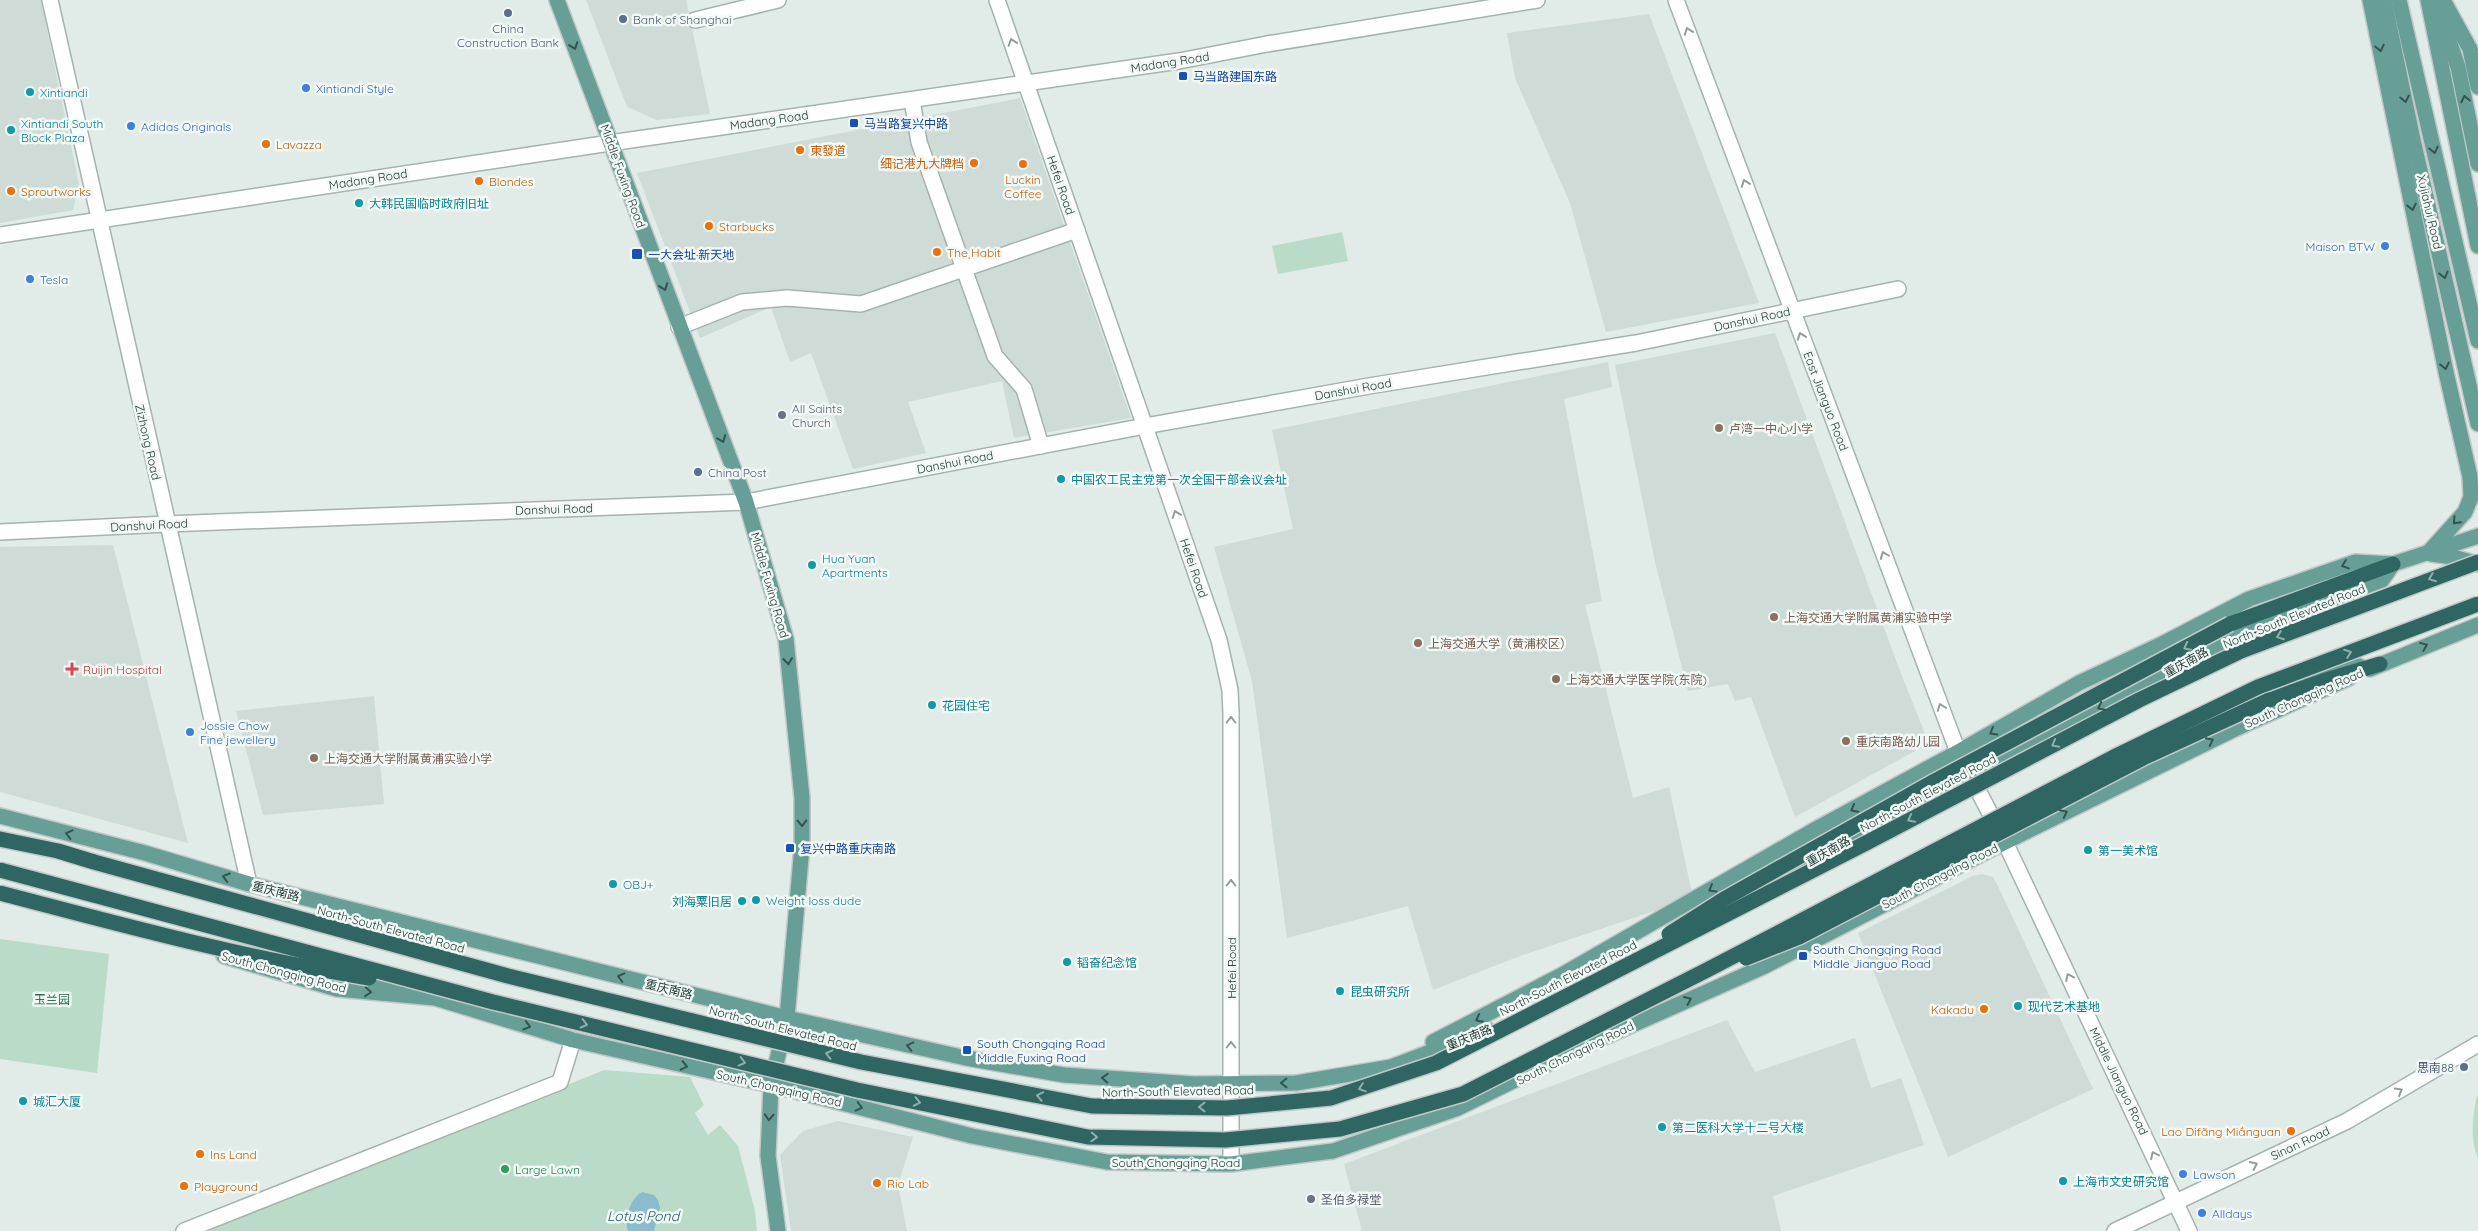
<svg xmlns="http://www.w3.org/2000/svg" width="2478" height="1231" viewBox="0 0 2478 1231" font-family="Quicksand,'Noto Sans SC',sans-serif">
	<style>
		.built { fill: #cfdbd7 }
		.green { fill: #badbc7 }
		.water { fill: #8bbcce }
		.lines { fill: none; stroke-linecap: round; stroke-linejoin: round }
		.minor-casing { stroke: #a4b3af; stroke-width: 18 }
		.major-casing { stroke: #c1c8c7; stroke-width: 18 }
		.highway-casing { stroke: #c1c8c7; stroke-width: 18 }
		.minor { stroke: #fff; stroke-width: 15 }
		.major { stroke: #679f97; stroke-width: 15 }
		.highway { stroke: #2f6661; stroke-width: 15 }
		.highway-bridge-casing { stroke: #c1c8c7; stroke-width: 18; stroke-linecap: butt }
		.highway-bridge { stroke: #2f6661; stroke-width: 15 }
		.oneway { stroke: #909d9b }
		.oneway2 { stroke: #33544f }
		.oneway3 { stroke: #90afab }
		.service-dot { fill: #5c6f8a; stroke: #f1f8f5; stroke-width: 2 }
		.transit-dot { fill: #1a4fb4; stroke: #f1f8f5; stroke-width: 2 }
		.shop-dot { fill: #3f7fe0; stroke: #f1f8f5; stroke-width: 2 }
		.culture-dot { fill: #0f9aa8; stroke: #f1f8f5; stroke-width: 2 }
		.food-dot { fill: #e8710a; stroke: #f1f8f5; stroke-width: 2 }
		.worship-dot { fill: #6b7280; stroke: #f1f8f5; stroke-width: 2 }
		.education-dot { fill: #8d6e63; stroke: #f1f8f5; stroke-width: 2 }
		.health-dot { fill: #e0444e; stroke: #f1f8f5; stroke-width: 2 }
		.leisure-dot { fill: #2e9e5b; stroke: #f1f8f5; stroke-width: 2 }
		.labels { text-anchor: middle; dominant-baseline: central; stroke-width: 5; stroke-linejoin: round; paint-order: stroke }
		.service-label { font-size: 12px; fill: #4e5e75; stroke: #f1f8f5; text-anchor: start }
		.street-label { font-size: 12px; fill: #223b37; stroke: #f1f8f5 }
		.transit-label { font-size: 12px; fill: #164399; stroke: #f1f8f5; text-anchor: start }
		.shop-label { font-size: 12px; fill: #366cbe; stroke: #f1f8f5; text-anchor: start }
		.culture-label { font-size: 12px; fill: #0d838f; stroke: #f1f8f5; text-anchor: start }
		.food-label { font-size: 12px; fill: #c56008; stroke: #f1f8f5; text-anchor: start }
		.worship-label { font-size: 12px; fill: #5b616d; stroke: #f1f8f5; text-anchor: start }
		.education-label { font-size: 12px; fill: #785e54; stroke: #f1f8f5; text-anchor: start }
		.health-label { font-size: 12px; fill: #be3a42; stroke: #f1f8f5; text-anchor: start }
		.park-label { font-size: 12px; fill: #2e704f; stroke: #f1f8f5 }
		.leisure-label { font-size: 12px; fill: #27864d; stroke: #f1f8f5; text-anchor: start }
		.water-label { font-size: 14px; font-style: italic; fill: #1f5c74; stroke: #f1f8f5 }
	</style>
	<rect width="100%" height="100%" fill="#e1ebe8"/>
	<g class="built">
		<path d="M0 0H41L79 185 73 210 0 223Z"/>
		<path d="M586 0H686L710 114 657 120 627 107Z"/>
		<path d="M1649 14 1759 303 1606 332 1570 203 1515 78 1507 33Z"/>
		<path d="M1020 98 1131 418 1014 438 1002 381 908 402 926 453 853 469 811 353 790 362 771 307 700 338 637 173Z"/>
		<path d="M1775 333 1900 671 1926 736 1924 746 1795 817 1751 697 1735 701 1728 684 1688 691 1655 562 1615 365Z"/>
		<path d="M1608 362 1612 387 1564 399 1602 601 1585 605 1633 798 1669 787 1693 898 1520 956 1433 990 1408 906 1287 938 1252 681 1214 547 1293 529 1272 430Z"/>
		<path d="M113 545 188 843 0 792V547Z"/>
		<path d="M374 696 384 804 263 815 236 711Z"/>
		<path d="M1982 874 1993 877 1997 884 2093 1089 1948 1157 1858 933 1973 876Z"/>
		<path d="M1727 1020 1755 1072 1855 1038 1871 1088 1901 1078 1924 1145 1773 1196 1781 1231H1362L1344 1164Z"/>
		<path d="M838 1121 913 1137 898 1185 907 1231H791L780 1155 803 1131Z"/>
	</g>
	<g class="green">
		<path d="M1342 232 1348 261 1278 274 1272 246Z"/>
		<path d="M0 939 109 954 97 1073 0 1059Z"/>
		<path d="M604 1070 690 1077 704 1105 695 1113 708 1135 720 1125 738 1146 755 1211 757 1231H208Z"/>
		<path d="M2477 1096 2478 1098V1159C2470 1138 2472 1118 2477 1096Z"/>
	</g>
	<path class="water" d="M642 1192 654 1195 658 1200 660 1208 654 1231H628C623 1218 631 1198 642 1192Z"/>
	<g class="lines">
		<defs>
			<g id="minor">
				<path d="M50 0 249 884"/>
				<path d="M997 0 1219 640 1230 690 1231 713V1164"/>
				<path d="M1676 0 1958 752 2005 842 2189 1231"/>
				<path d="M695 20 778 0"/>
				<path d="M912 100 919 142 995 356 1024 389 1041 446"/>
				<path d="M0 235 610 143 1179 61 1267 44 1537 0"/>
				<path d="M679 327 742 302 787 298 861 304 1077 230"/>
				<path d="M0 532 167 524 746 502 1145 426 1369 386 1636 343 1898 289"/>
				<path d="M184 1231 560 1082 573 1040"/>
				<path d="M2115 1231 2347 1121 2478 1044"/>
			</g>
			<g id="major">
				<path d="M557 0 746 502 786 639 802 798V846L787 1018 771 1085 768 1156 778 1231"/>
				<path d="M2370 0 2446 372 2470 477 2471 497 2465 512 2428 553"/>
				<path d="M2384 0 2413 140 2478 424"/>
				<path d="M2399 0 2478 341"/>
				<path d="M2428 0 2478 246"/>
				<path d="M2443 0 2470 49 2478 87"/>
				<path d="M2437 6 2458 67 2478 164"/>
				<path d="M2431 554 2453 557 2478 564"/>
				<path d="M2370 669 2478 625"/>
				<path d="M2275 687 2336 669 2359 666"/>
				<path d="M0 816 145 853 249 884 787 1018 966 1058 1064 1075 1194 1084 1296 1083 1391 1067 1488 1030"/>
				<path d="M1735 902 1969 773 2150 681 2237 634 2382 580 2393 564"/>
				<path d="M224 956 337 989 435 998 573 1040 771 1085 972 1136 1107 1162 1231 1164 1333 1151 1456 1109 1580 1048 1763 967 2005 842 2235 729 2349 678"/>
				<path d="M358 975 403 988"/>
				<path d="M1433 1042 1560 976 1816 829 1958 752 2079 683 2162 644 2249 599 2355 562 2393 564 2478 536"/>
			</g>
			<g id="highway">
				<path d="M2230 624 2393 564"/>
				<path d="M2269 700 2323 681 2380 664"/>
				<path d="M0 839 58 851 94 862"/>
			</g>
		</defs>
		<use href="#minor" class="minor-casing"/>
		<use href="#major" class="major-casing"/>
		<use href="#highway" class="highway-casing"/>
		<use href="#minor" class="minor"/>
		<use href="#major" class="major"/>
		<use href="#highway" class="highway"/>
		<defs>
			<g id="highway-bridge">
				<path d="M94 862 508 976 861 1062 1092 1106 1227 1108 1331 1098 1436 1063 1866 843 2139 700 2241 651 2478 562"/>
				<path d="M0 870 493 1002 857 1090 1088 1137 1225 1140 1340 1129 1463 1094 1709 969 2118 755 2258 687 2478 604"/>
				<path d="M0 893C122 925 244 958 369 978"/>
				<path d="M1669 934 1724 899 1931 783 2230 624"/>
				<path d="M1746 958 1799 937 2143 758 2269 700"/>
			</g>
		</defs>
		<use href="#highway-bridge" class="highway-bridge-casing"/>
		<use href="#highway-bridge" class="highway-bridge"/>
	</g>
	<defs><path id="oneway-chevron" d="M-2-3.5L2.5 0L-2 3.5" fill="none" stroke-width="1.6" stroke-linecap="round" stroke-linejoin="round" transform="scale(1.25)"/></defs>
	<g class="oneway">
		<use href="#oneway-chevron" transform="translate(1688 31) rotate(-110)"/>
		<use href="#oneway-chevron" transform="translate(1012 42) rotate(-109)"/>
		<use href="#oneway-chevron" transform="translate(1745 183) rotate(-110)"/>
		<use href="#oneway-chevron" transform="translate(1801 336) rotate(-110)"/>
		<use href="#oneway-chevron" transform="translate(1176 514) rotate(-109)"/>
		<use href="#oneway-chevron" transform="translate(1884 555) rotate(-111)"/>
		<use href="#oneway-chevron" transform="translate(1941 707) rotate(-111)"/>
		<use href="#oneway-chevron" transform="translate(1231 720) rotate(-90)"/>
		<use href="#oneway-chevron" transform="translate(1231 883) rotate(-90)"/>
		<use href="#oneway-chevron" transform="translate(2069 977) rotate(-116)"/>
		<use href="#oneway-chevron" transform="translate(1231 1045) rotate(-90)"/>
		<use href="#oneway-chevron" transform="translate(2399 1091) rotate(-30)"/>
		<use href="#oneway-chevron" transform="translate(2154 1155) rotate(-116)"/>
		<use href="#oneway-chevron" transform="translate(2254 1165) rotate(-25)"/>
	</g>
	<g class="oneway2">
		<use href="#oneway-chevron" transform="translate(574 46) rotate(70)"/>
		<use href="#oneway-chevron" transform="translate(2380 48) rotate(78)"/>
		<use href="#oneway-chevron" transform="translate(2405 99) rotate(78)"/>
		<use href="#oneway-chevron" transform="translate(2465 99) rotate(-102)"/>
		<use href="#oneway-chevron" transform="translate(2434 150) rotate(77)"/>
		<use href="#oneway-chevron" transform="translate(2412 207) rotate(78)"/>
		<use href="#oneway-chevron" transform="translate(2444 275) rotate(77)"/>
		<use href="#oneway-chevron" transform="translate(664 287) rotate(70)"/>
		<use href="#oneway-chevron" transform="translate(2445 366) rotate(78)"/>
		<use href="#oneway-chevron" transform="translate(722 439) rotate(69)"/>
		<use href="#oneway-chevron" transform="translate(2456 521) rotate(133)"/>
		<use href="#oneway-chevron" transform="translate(2345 565) rotate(161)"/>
		<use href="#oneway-chevron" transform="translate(2424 646) rotate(-22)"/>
		<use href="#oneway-chevron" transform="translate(788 661) rotate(84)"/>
		<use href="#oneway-chevron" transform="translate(2101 707) rotate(153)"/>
		<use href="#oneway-chevron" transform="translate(1993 732) rotate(150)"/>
		<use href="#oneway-chevron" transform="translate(2210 741) rotate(-26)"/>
		<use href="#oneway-chevron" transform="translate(1854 809) rotate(152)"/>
		<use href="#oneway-chevron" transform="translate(2064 813) rotate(-26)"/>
		<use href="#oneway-chevron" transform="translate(802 823) rotate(89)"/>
		<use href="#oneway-chevron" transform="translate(69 834) rotate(-166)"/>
		<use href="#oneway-chevron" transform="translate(226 877) rotate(-163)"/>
		<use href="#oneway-chevron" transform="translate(1712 889) rotate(150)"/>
		<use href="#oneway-chevron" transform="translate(621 977) rotate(-166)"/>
		<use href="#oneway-chevron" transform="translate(368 992) rotate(5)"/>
		<use href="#oneway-chevron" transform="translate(1688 1000) rotate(-24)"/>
		<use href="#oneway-chevron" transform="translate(1479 1019) rotate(152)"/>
		<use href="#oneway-chevron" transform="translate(527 1026) rotate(17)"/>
		<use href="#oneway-chevron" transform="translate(910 1046) rotate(-167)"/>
		<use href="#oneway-chevron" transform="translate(684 1066) rotate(13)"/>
		<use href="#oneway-chevron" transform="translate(1105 1078) rotate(-176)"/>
		<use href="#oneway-chevron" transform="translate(1284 1083) rotate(179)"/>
		<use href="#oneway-chevron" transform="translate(859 1107) rotate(14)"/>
		<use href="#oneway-chevron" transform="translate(769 1117) rotate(93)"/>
	</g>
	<g class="oneway3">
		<use href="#oneway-chevron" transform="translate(2432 578) rotate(159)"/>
		<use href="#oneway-chevron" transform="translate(2280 636) rotate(159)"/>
		<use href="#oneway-chevron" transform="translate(2187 647) rotate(152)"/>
		<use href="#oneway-chevron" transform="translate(2348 653) rotate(-21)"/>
		<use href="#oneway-chevron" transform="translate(2055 744) rotate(152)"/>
		<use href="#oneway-chevron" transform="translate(1911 819) rotate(152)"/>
		<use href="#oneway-chevron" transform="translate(584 1024) rotate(14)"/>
		<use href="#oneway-chevron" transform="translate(829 1054) rotate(-166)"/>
		<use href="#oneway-chevron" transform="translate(742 1062) rotate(14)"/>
		<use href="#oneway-chevron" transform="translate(1362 1088) rotate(161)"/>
		<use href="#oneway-chevron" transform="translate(1040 1096) rotate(-169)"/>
		<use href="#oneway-chevron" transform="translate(917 1102) rotate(12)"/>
		<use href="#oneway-chevron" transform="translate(1202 1107) rotate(-180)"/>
		<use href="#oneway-chevron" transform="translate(1094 1137) rotate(3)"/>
	</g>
	<g class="service-dot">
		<circle cx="508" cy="13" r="5"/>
		<circle cx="623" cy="19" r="5"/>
		<circle cx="698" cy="472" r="5"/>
		<circle cx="2464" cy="1067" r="5"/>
	</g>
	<g class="transit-dot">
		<rect x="1178" y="71" width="10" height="10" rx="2.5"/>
		<rect x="849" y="118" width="10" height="10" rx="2.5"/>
		<rect x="631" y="248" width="12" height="12" rx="2.5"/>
		<rect x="785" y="843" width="10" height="10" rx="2.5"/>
		<rect x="1798" y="951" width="10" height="10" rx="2.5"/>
		<rect x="962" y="1045" width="10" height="10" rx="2.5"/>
	</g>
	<g class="shop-dot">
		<circle cx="306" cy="88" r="5"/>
		<circle cx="131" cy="126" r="5"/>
		<circle cx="2385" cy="246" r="5"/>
		<circle cx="30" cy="279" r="5"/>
		<circle cx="190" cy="732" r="5"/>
		<circle cx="2183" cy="1174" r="5"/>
		<circle cx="2202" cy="1213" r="5"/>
	</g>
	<g class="culture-dot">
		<circle cx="30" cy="92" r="5"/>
		<circle cx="11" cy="130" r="5"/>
		<circle cx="359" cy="203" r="5"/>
		<circle cx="1061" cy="479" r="5"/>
		<circle cx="812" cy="565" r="5"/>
		<circle cx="932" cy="705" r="5"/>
		<circle cx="2088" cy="850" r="5"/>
		<circle cx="613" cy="884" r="5"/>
		<circle cx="756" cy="900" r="5"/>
		<circle cx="742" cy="901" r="5"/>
		<circle cx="1067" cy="962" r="5"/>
		<circle cx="1340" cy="991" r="5"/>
		<circle cx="2018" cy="1006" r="5"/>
		<circle cx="23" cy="1101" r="5"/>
		<circle cx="1662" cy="1127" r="5"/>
		<circle cx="2063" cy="1181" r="5"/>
	</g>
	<g class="food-dot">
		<circle cx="266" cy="144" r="5"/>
		<circle cx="800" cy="150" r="5"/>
		<circle cx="974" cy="163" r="5"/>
		<circle cx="1023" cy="164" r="5"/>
		<circle cx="479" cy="181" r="5"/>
		<circle cx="11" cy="191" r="5"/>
		<circle cx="709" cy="226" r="5"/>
		<circle cx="937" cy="252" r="5"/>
		<circle cx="1984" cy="1009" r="5"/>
		<circle cx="2291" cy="1131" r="5"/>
		<circle cx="200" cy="1154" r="5"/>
		<circle cx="877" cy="1183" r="5"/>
		<circle cx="184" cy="1186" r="5"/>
	</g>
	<g class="worship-dot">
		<circle cx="782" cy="415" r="5"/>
		<circle cx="1311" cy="1199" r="5"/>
	</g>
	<g class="education-dot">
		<circle cx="1719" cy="428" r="5"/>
		<circle cx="1774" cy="617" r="5"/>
		<circle cx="1418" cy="643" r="5"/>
		<circle cx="1556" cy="679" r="5"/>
		<circle cx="1846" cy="741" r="5"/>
		<circle cx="314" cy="758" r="5"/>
	</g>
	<path class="health-dot" d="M69.5 661.5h5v5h5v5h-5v5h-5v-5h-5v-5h5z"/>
	<circle class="leisure-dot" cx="505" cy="1169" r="5"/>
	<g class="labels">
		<g class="service-label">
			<text x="633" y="19">Bank of Shanghai</text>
			<text x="508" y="28" text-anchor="middle">China<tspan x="508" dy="14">Construction Bank</tspan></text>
			<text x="708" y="472">China Post</text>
			<text x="2454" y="1067" text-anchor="end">思南88</text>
		</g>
		<g class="street-label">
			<text transform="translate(1170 62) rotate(-9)">Madang Road</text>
			<text transform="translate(769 120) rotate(-8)">Madang Road</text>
			<text transform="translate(623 176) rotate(70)">Middle Fuxing Road</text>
			<text transform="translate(368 179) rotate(-9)">Madang Road</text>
			<text transform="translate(1061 185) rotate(71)">Hefei Road</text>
			<text transform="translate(2430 212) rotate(77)">Xujiahui Road</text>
			<text transform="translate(1752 319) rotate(-12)">Danshui Road</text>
			<text transform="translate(1353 389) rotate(-10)">Danshui Road</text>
			<text transform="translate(1826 401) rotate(69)">East Jianguo Road</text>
			<text transform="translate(148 442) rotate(77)">Zizhong Road</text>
			<text transform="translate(955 462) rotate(-11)">Danshui Road</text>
			<text transform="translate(554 509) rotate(-2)">Danshui Road</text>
			<text transform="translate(149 525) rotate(-3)">Danshui Road</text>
			<text transform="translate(1194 568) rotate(71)">Hefei Road</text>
			<text transform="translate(770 585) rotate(74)">Middle Fuxing Road</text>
			<text transform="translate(2294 616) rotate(-22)">North-South Elevated Road</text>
			<text transform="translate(2186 662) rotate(-29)">重庆南路</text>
			<text transform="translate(2304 698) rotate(-24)">South Chongqing Road</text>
			<text transform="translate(1928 793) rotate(-28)">North-South Elevated Road</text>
			<text transform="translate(1828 851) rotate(-29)">重庆南路</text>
			<text transform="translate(1940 876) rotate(-27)">South Chongqing Road</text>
			<text transform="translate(276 891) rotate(14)">重庆南路</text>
			<text transform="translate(391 929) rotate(15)">North-South Elevated Road</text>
			<text transform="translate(1231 968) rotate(-90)">Hefei Road</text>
			<text transform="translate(284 972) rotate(15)">South Chongqing Road</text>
			<text transform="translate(1568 978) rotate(-27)">North-South Elevated Road</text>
			<text transform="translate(669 989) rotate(14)">重庆南路</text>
			<text transform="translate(783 1028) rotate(14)">North-South Elevated Road</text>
			<text transform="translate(1469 1037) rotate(-22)">重庆南路</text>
			<text transform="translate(1575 1053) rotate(-26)">South Chongqing Road</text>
			<text transform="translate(2119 1081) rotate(64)">Middle Jianguo Road</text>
			<text transform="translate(779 1088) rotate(13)">South Chongqing Road</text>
			<text transform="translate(1178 1091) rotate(-1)">North-South Elevated Road</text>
			<text transform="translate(2300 1143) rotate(-25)">Sinan Road</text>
			<text x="1176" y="1162">South Chongqing Road</text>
		</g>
		<g class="transit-label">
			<text x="1193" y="76">马当路建国东路</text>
			<text x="864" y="123">马当路复兴中路</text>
			<text x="648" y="254">一大会址·新天地</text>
			<text x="800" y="848">复兴中路重庆南路</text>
			<text x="1813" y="949">South Chongqing Road<tspan x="1813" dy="14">Middle Jianguo Road</tspan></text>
			<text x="977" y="1043">South Chongqing Road<tspan x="977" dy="14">Middle Fuxing Road</tspan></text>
		</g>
		<g class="shop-label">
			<text x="316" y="88">Xintiandi Style</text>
			<text x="141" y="126">Adidas Originals</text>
			<text x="2375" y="246" text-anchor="end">Maison BTW</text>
			<text x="40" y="279">Tesla</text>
			<text x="200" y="725">Jossie Chow<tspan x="200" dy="14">Fine jewellery</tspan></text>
			<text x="2193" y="1174">Lawson</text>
			<text x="2212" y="1213">Alldays</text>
		</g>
		<g class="culture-label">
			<text x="40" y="92">Xintiandi</text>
			<text x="21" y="123">Xintiandi South<tspan x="21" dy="14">Block Plaza</tspan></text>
			<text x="369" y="203">大韩民国临时政府旧址</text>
			<text x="1071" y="479">中国农工民主党第一次全国干部会议会址</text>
			<text x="822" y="558">Hua Yuan<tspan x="822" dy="14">Apartments</tspan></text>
			<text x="942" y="705">花园住宅</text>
			<text x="2098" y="850">第一美术馆</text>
			<text x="623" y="884">OBJ+</text>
			<text x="766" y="900">Weight loss dude</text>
			<text x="732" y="901" text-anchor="end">刘海粟旧居</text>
			<text x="1077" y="962">韬奋纪念馆</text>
			<text x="1350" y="991">昆虫研究所</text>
			<text x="2028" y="1006">现代艺术基地</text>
			<text x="33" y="1101">城汇大厦</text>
			<text x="1672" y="1127">第二医科大学十二号大楼</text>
			<text x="2073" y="1181">上海市文史研究馆</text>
		</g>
		<g class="food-label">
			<text x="276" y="144">Lavazza</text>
			<text x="810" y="150">東發道</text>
			<text x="964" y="163" text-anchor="end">细记港九大牌档</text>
			<text x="1023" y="179" text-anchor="middle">Luckin<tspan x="1023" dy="14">Coffee</tspan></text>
			<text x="489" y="181">Blondes</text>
			<text x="21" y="191">Sproutworks</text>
			<text x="719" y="226">Starbucks</text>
			<text x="947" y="252">The Habit</text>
			<text x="1974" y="1009" text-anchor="end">Kakadu</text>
			<text x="2281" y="1131" text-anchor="end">Lao Difãng Miầnguan</text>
			<text x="210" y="1154">Ins Land</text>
			<text x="887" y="1183">Rio Lab</text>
			<text x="194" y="1186">Playground</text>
		</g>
		<g class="worship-label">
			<text x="792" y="408">All Saints<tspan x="792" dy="14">Church</tspan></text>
			<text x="1321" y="1199">圣伯多禄堂</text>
		</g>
		<g class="education-label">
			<text x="1729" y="428">卢湾一中心小学</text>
			<text x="1784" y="617">上海交通大学附属黄浦实验中学</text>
			<text x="1428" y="643">上海交通大学（黄浦校区）</text>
			<text x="1566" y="679">上海交通大学医学院(东院)</text>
			<text x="1856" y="741">重庆南路幼儿园</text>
			<text x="324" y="758">上海交通大学附属黄浦实验小学</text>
		</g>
		<g class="health-label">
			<text x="83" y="669">Ruijin Hospital</text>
		</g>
		<g class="park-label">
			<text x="52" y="999">玉兰园</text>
		</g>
		<g class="leisure-label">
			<text x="515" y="1169">Large Lawn</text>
		</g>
		<g class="water-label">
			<text x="643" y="1216">Lotus Pond</text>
		</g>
	</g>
</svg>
